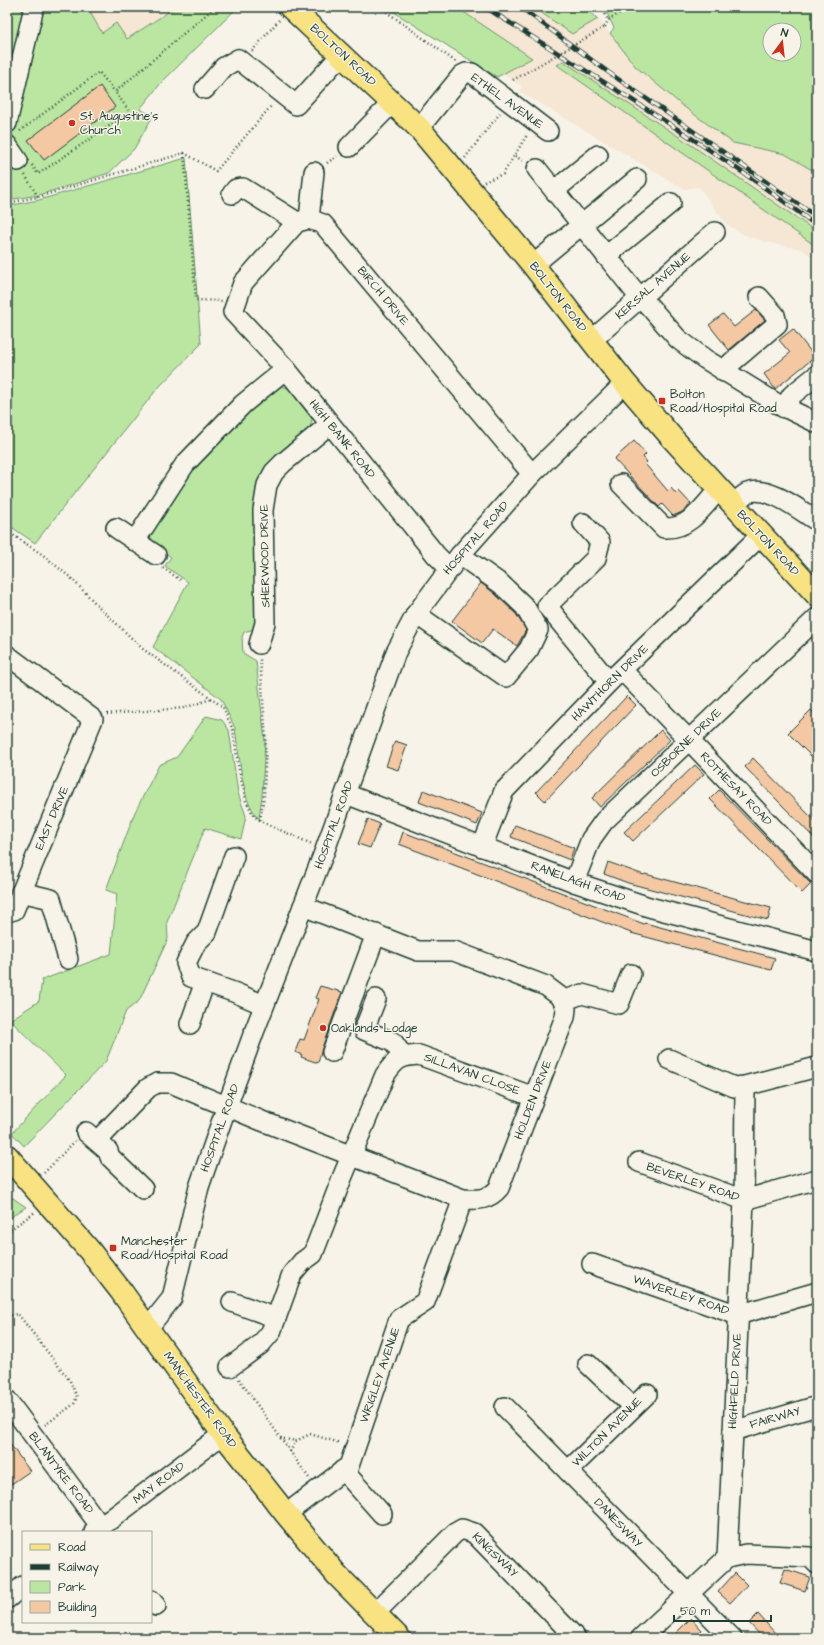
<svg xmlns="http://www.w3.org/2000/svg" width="824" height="1645" viewBox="0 0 824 1645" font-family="'Architects Daughter',sans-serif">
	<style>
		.built { fill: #f6e6d4 }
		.green { fill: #bbe6a2; stroke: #6d926b; fill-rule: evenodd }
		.building { fill: #f5c8a4; stroke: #1f3d34 }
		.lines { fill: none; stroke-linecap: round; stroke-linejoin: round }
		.minor-casing { stroke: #1f3d34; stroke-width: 22 }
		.major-casing { stroke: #1f3d34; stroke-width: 25 }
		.path { stroke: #1f3d34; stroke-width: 2.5; stroke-dasharray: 1 3; stroke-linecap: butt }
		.minor { stroke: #f7f3e8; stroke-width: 19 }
		.major { stroke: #f8e281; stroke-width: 22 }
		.rail-casing { stroke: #1f3d34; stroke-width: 4.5 }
		.rail { stroke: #f7f3e8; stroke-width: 3; stroke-dasharray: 9; stroke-linecap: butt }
		.path-bridge { stroke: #1f3d34; stroke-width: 2.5; stroke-dasharray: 1 3; stroke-linecap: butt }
		.poi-dot { fill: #c8321e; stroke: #f7f3e8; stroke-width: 1.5 }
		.labels { text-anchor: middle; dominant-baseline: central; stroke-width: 3; stroke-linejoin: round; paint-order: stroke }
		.street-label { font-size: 12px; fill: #1f3d34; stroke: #f7f3e8 }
		.poi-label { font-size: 12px; fill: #1f3d34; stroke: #f7f3e8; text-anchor: start }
	</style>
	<rect width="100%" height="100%" fill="#f7f3e8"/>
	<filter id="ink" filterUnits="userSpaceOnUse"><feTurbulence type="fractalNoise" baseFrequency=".025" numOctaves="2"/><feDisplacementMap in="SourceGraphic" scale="8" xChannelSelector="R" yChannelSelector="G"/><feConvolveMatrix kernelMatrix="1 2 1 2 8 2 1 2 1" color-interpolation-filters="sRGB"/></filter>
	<g filter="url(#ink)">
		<g class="built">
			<path d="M87 7H176L127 39 102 33Z"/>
			<path d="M386 7H583L598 19 635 66 683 106 733 143 785 154 817 173V260L801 249 766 242 745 235 727 225 699 187 684 189 519 91 522 86 503 74 497 77Z"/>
		</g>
		<g class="green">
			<path d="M7 7H87L102 33 116 23 127 39 176 7H238L161 83 140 109 153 116 134 149 109 173 39 195 7 200Z"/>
			<path d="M386 7H456L532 58 497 77Z"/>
			<path d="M533 7H583L598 19 572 34Z"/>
			<path d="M604 7H817V173L785 154 733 143 683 106 635 66 610 33 614 28ZM770 30H794V54H770Z"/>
			<path d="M563 61 684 140 817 232V247L557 65Z"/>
			<path d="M186 158 201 344 157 389 35 543 7 524V206L39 200Z"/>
			<path d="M280 386 288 388 312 419 309 433 269 468 259 620 254 629 244 632 242 637 243 653 256 661 265 741 262 795 259 819 255 815 247 799 242 777 235 728 221 699 153 647 188 582 165 566 171 557 154 545 150 535 189 470 253 406Z"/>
			<path d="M206 716 222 720 229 730 238 793 246 816 241 839 205 828 167 922 168 939 139 1001 126 1011 106 1061 24 1146 12 1133 66 1075 10 1020 39 1001 42 980 111 954 117 894 106 890 135 812 159 765 177 757Z"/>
			<path d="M7 1194 26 1207 15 1214 7 1222Z"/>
		</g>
		<g class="building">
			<path d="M100 86 115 107 44 160 28 140Z"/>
			<path d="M756 310 765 320 729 350 709 325 723 314 734 327Z"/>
			<path d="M793 329 815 357 775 389 764 374 790 353 779 340Z"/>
			<path d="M634 441 646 454 643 457 647 462 645 464 668 491 671 488 676 494 679 491 691 504 682 512 673 516 662 504 659 507 614 459Z"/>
			<path d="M481 583 494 593 516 614 526 630 517 646 493 629 482 643 452 621Z"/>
			<path d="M627 696 636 705 545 801 536 792Z"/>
			<path d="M811 710 817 716V762L788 733Z"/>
			<path d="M661 730 670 740 600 807 592 798Z"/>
			<path d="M395 741 407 745 398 770 386 766Z"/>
			<path d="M753 758 817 823V841L745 767Z"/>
			<path d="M695 765 704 774 633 841 624 832Z"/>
			<path d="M423 790 482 813 477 825 419 802Z"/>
			<path d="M719 790 811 884 802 893 710 799Z"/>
			<path d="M368 819 380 824 370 848 358 844Z"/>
			<path d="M515 825 574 848 570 860 511 837Z"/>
			<path d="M403 832 644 924 645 923 775 958 771 970 631 933 399 844Z"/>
			<path d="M608 862 644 875 645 874 771 908 768 920 628 883 604 874Z"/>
			<path d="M320 986 342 992 322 1048 318 1063 301 1057 302 1055 295 1052 300 1039 304 1040 319 999 315 998Z"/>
			<path d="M7 1440 30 1471 7 1487Z"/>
			<path d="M785 1569 810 1577 805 1591 780 1583Z"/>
			<path d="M735 1573 747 1585 730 1603 718 1592Z"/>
			<path d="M758 1614 775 1633 770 1638H763L749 1623Z"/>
			<path d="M691 1618 702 1630 695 1638H671Z"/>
		</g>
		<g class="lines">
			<defs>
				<g id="minor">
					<path d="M205 89 224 67 238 59 296 105 342 54"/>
					<path d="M7 123 34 7"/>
					<path d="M419 128 462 75 466 73H472L548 131"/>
					<path d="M7 145 18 161"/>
					<path d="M349 147 392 103"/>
					<path d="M537 169 640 298"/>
					<path d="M555 190 598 155"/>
					<path d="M232 194 236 189 243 188 297 222"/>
					<path d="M309 219 314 172"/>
					<path d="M606 256 671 203"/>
					<path d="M533 265 637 179"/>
					<path d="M641 297 678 339 705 359 776 403 817 423"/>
					<path d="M592 340 715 232"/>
					<path d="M724 372 731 363 777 324 775 315 759 297"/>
					<path d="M784 408 792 395 817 375"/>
					<path d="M621 484 664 528C689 530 704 506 719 489"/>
					<path d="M733 505C737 501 742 496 747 493 767 484 801 511 817 521"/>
					<path d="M583 523 600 542 596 558 547 606 609 682"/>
					<path d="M116 528 156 555"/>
					<path d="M135 541 185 464 243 404 286 369"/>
					<path d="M449 568 436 555 286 369 233 312 243 283 297 222 309 219 323 224 532 474"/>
					<path d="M416 614 506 677 529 649 538 630 525 607 501 584 460 555"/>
					<path d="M259 644 265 623 263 510 267 485 274 472 283 463 330 424"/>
					<path d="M7 655 93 719 14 910 7 912"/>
					<path d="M622 670 817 874"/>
					<path d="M346 794 574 882 649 907 817 951"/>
					<path d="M482 847 504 791 609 682 761 535"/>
					<path d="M234 856 207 932 196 943 186 963 191 977 236 993 264 1005"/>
					<path d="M574 882 591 839 604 821 817 618"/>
					<path d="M21 892 51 899 68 959"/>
					<path d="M376 999 364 1030 393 1042 403 1056"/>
					<path d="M563 1001 582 994 619 1004 631 974"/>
					<path d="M190 1024 205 982"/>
					<path d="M332 1052 376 934"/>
					<path d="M669 1059 734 1087 745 1086 817 1067"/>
					<path d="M86 1132 108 1151 110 1157 143 1189"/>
					<path d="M97 1141 148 1088 157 1083H171L262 1121 463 1199C478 1200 489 1200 499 1188L565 1017 566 1009 562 998 546 986 454 951H418L303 906"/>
					<path d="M639 1162 744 1200 817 1179"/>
					<path d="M592 1264 738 1315 817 1292"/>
					<path d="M232 1302 276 1318"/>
					<path d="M148 1328 172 1298 199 1187 222 1120 254 1032 325 850 396 652 416 614 460 555 532 474 625 383"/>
					<path d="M588 1364 633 1407"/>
					<path d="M230 1367 260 1345 271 1332 292 1274 302 1262 313 1254 342 1178 385 1075C396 1059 400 1056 419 1055L534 1097"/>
					<path d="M7 1400 101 1527"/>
					<path d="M505 1407 732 1638"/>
					<path d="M733 1431 817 1406"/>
					<path d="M343 1470 382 1514"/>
					<path d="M568 1471 647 1394"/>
					<path d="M286 1514 349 1466 399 1319 425 1302 463 1199"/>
					<path d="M94 1532 223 1434"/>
					<path d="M727 1558 746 1554 810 1557 817 1564"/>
					<path d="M7 1599 23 1586"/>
					<path d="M151 1600 156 1606"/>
					<path d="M375 1613 455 1533 462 1529 474 1533 576 1638"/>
					<path d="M641 1638 727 1558 744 1200 745 1086"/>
				</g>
				<g id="major">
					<path d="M290 7 419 128 533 265 625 383 673 439 817 595"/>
					<path d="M7 1156 89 1250 121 1291 223 1434 286 1514 337 1575 399 1638"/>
				</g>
			</defs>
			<use href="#minor" class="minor-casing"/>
			<use href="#major" class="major-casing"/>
			<g class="path">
				<path d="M380 7 456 62"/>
				<path d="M601 7 608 20"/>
				<path d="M605 27 608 20 630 7"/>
				<path d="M252 51 280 19"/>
				<path d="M20 131 99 72 115 92"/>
				<path d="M184 153 196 300 222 301"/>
				<path d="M515 156 525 162"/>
				<path d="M465 158 500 113"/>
				<path d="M327 163 337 156"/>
				<path d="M32 165 38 174 130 112 115 92 215 7"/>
				<path d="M25 175 38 197"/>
				<path d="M484 182 503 174 527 135"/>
				<path d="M7 203 38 197 184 153 216 171 272 105"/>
				<path d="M7 531 43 555 71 578 102 610 143 649 223 707 233 730 239 770 246 801 254 816 264 823 312 844"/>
				<path d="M163 568 182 581"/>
				<path d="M107 714 184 708 211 699"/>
				<path d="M260 820 264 796 266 741 260 659"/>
				<path d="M44 1173 75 1141"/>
				<path d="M7 1232 35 1212"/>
				<path d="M7 1316 18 1314 70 1381 77 1397 74 1404 45 1425"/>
				<path d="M239 1379 309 1478"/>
				<path d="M280 1438 296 1441 310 1434 340 1443"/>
				<path d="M290 1452 296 1441"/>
			</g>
			<use href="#minor" class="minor"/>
			<use href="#major" class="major"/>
			<defs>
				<g id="rail">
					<path d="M485 7C596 78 711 146 817 226"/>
					<path d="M520 7 608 72 817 217"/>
				</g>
			</defs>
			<use href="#rail" class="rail-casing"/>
			<use href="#rail" class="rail"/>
			<path class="path-bridge" d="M513 80 605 27"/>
		</g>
	</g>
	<g class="poi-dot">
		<circle cx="72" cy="123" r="4"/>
		<rect x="658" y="397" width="8" height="8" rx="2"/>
		<circle cx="323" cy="1028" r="4"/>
		<rect x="109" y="1244" width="8" height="8" rx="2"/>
	</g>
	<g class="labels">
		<g class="street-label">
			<text transform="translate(343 55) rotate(43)">BOLTON ROAD</text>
			<text transform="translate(507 101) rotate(36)">ETHEL AVENUE</text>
			<text transform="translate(653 286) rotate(-41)">KERSAL AVENUE</text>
			<text transform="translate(383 296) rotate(50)">BIRCH DRIVE</text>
			<text transform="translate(558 297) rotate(52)">BOLTON ROAD</text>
			<text transform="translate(342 439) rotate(51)">HIGH BANK ROAD</text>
			<text transform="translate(476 538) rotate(-49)">HOSPITAL ROAD</text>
			<text transform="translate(768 543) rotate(47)">BOLTON ROAD</text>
			<text transform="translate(265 556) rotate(-91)">SHERWOOD DRIVE</text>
			<text transform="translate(610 683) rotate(-45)">HAWTHORN DRIVE</text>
			<text transform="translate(686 743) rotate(-44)">OSBORNE DRIVE</text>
			<text transform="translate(736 789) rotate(46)">ROTHESAY ROAD</text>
			<text transform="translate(52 818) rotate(-67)">EAST DRIVE</text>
			<text transform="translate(334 825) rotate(-70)">HOSPITAL ROAD</text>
			<text transform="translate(578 882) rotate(20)">RANELAGH ROAD</text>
			<text transform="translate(472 1074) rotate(20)">SILLAVAN CLOSE</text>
			<text transform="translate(533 1100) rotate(-69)">HOLDEN DRIVE</text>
			<text transform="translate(220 1128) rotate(-70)">HOSPITAL ROAD</text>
			<text transform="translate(693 1182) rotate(19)">BEVERLEY ROAD</text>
			<text transform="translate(681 1295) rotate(19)">WAVERLEY ROAD</text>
			<text transform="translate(380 1375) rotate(-71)">WRIGLEY AVENUE</text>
			<text transform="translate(735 1381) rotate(-87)">HIGHFIELD DRIVE</text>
			<text transform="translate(200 1400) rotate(54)">MANCHESTER ROAD</text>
			<text transform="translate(775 1418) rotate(-16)">FAIRWAY</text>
			<text transform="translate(607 1432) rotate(-45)">WILTON AVENUE</text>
			<text transform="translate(61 1473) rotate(53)">BLANTYRE ROAD</text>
			<text transform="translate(159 1483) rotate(-37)">MAY ROAD</text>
			<text transform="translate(618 1523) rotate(46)">DANESWAY</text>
			<text transform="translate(495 1555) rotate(44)">KINGSWAY</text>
		</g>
		<g class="poi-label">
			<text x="80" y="116">St. Augustine's<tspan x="80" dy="14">Church</tspan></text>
			<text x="670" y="394">Bolton<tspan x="670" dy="14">Road/Hospital Road</tspan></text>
			<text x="331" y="1028">Oaklands Lodge</text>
			<text x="121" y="1241">Manchester<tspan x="121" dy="14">Road/Hospital Road</tspan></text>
		</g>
	</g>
	<rect width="824" height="1645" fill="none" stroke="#f7f3e8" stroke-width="24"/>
	<rect x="12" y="12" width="800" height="1621" fill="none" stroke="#1f3d34" stroke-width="1.5" filter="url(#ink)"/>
	<rect x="22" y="1531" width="130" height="92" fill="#f7f3e8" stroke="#a1aaa0"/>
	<rect x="30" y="1544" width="20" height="6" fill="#f8e281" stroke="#a1aaa0"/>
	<text x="58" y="1551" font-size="12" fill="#1f3d34">Road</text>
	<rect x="30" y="1564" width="20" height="6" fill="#1f3d34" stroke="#a1aaa0"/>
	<text x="58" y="1571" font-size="12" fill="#1f3d34">Railway</text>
	<rect x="30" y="1581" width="20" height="12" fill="#bbe6a2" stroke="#a1aaa0"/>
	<text x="58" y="1591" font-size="12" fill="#1f3d34">Park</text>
	<rect x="30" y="1601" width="20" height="12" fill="#f5c8a4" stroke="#a1aaa0"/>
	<text x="58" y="1611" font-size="12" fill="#1f3d34">Building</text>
	<g transform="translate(782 42) rotate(15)"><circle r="19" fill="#f7f3e8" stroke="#a1aaa0"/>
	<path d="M0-3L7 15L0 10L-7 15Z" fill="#c8321e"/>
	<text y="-6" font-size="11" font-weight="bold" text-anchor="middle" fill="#1f3d34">N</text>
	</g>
	<path d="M674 1615v6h97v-6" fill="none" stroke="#1f3d34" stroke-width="2"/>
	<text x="680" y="1615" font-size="12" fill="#1f3d34" stroke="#f7f3e8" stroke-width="3" paint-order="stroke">50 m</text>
</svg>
